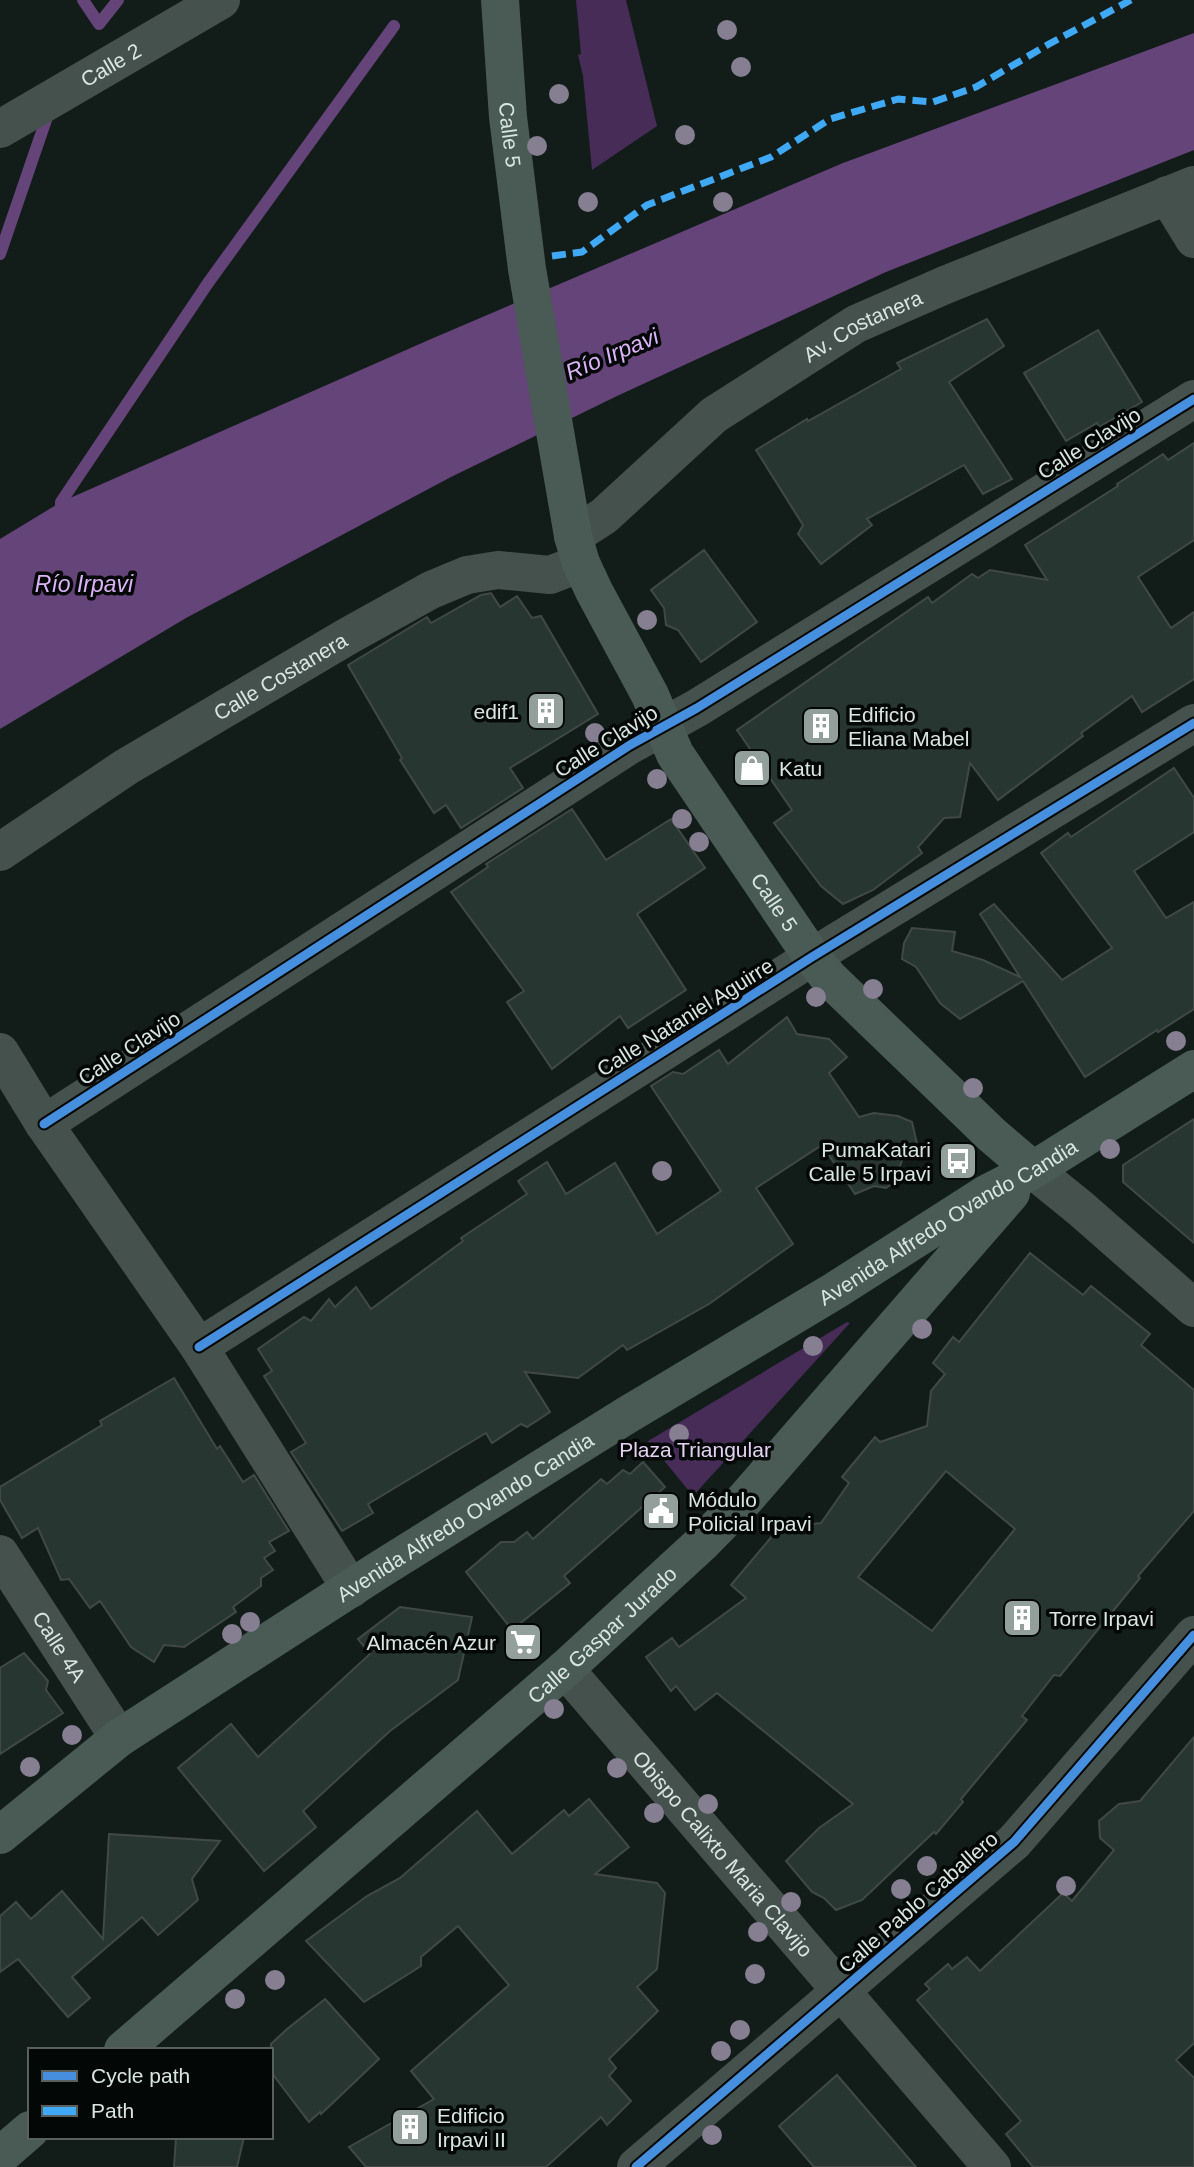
<svg xmlns="http://www.w3.org/2000/svg" width="1194" height="2167" viewBox="0 0 1194 2167" font-family="Arial,sans-serif">
	<style>
		.green { fill: #462c57 }
		.water { fill: #65447a }
		.lines { fill: none; stroke-linecap: round; stroke-linejoin: round }
		.stream { stroke: #65447a; stroke-width: 12 }
		.building { fill: #273631; stroke: #404946; stroke-width: 2; fill-rule: evenodd }
		.minor { stroke: #45514d; stroke-width: 38 }
		.major { stroke: #495b54; stroke-width: 38 }
		.quiet { stroke: #3fa9f5; stroke-width: 7; stroke-dasharray: 14 7; stroke-linecap: butt }
		.cycleway-casing { stroke: #030806; stroke-width: 13 }
		.cycleway { stroke: #468fdf; stroke-width: 9 }
		.tree { fill: #867f91 }
		.labels { text-anchor: middle; dominant-baseline: central; stroke-width: 7; stroke-linejoin: round; paint-order: stroke }
		.street-label { font-size: 21px; fill: #d9e5e0; stroke: #030806 }
		.poi-label { font-size: 21px; fill: #d9e5e0; stroke: #030806; text-anchor: start }
		.park-label { font-size: 21px; fill: #e5d0f3; stroke: #030806 }
		.water-label { font-size: 23px; font-style: italic; fill: #dcb2f8; stroke: #030806 }
	</style>
	<rect width="100%" height="100%" fill="#121c19"/>
	<g class="green">
		<path d="M576 0H626L657 126 592 170 583 76 578 55 581 54Z"/>
		<path d="M847 1322 850 1323 693 1496 648 1441Z"/>
	</g>
	<path class="water" d="M1194 33V150L886 272 617 396 451 477 186 618 0 729V539L61 502 431 339 843 163Z"/>
	<g class="lines">
		<g class="stream">
			<path d="M83 0 99 24 118 0"/>
			<path d="M0 254 47 117"/>
			<path d="M61 519V502L208 283 394 26"/>
		</g>
	</g>
	<g class="building">
		<path d="M987 319 1004 346 949 382 1012 479 983 494 964 465 867 519 872 525 821 564 798 534 803 525 756 450 807 419 808 421 901 369 897 363Z"/>
		<path d="M1098 330 1142 402 1099 427 1097 423 1066 441 1024 373Z"/>
		<path d="M1194 443V540L1138 577 1171 628 1194 612V679L1142 712 1132 696 1081 733 1083 736 998 800 970 763 960 817 944 818 918 847 922 853 873 890 843 904 821 886 774 823 792 810 737 730 928 597 932 603 972 574 978 578 990 570 1047 580 1025 545 1118 486 1117 484 1163 454 1168 460Z"/>
		<path d="M704 550 757 622 701 662 678 630 666 625 664 608 651 590Z"/>
		<path d="M491 593 500 607 517 596 532 618 541 616 598 714 510 768 523 788 461 828 446 805 434 813 400 760 402 758 348 665 427 617 431 623 481 595Z"/>
		<path d="M1174 768 1194 798V832L1134 871 1166 918 1194 902V1009L1158 1032 1157 1030 1085 1077 1023 981 960 1019 940 1003 916 967 902 959 904 943 912 928 955 932 952 951 983 960 1020 977 980 914 994 904 1062 980 1112 948 1041 853 1068 833 1071 837Z"/>
		<path d="M572 809 606 860 671 819 705 868 637 914 686 990 628 1028 620 1016 552 1069 507 1002 524 991 451 892 488 867 486 864Z"/>
		<path d="M787 1017 797 1034 829 1039 847 1057 829 1073 859 1117 874 1113 898 1116 912 1122 917 1144 910 1153 903 1157 895 1182 886 1188 874 1186 855 1194 822 1145 756 1188 793 1244 709 1304 627 1350 623 1345 578 1378 525 1372 550 1412 527 1427 521 1424 492 1443 486 1433 368 1504 373 1513 342 1531 291 1452 306 1443 264 1376 272 1371 258 1349 304 1317 311 1321 329 1299 335 1307 356 1287 371 1309 463 1241 461 1238 527 1194 518 1181 547 1162 566 1194 615 1163 657 1234 721 1191 651 1086 673 1072 683 1074 719 1050 728 1064Z"/>
		<path d="M1194 1119V1243L1123 1182V1165Z"/>
		<path d="M1030 1253 1083 1295 1091 1286 1150 1334 1141 1345 1194 1390V1511L1138 1576 1140 1578 1060 1676 1054 1675 1022 1716 1027 1720 961 1799 963 1802 936 1834 934 1832 862 1900 836 1910 824 1898 812 1892 786 1861 819 1828 853 1804 717 1693 695 1710 676 1686 671 1691 646 1657 672 1638 679 1647 746 1598 731 1585 779 1528 821 1523 849 1483 842 1477 875 1437 880 1442 927 1426 931 1391 945 1374 933 1363 953 1337 959 1342ZM946 1471 1015 1529 932 1631 858 1577Z"/>
		<path d="M174 1378 217 1449 220 1446 243 1482 254 1475 289 1531 269 1542 275 1551 264 1558 273 1570 261 1578V1586L233 1607 236 1612 184 1647 164 1645 154 1662 131 1647 100 1601 90 1608 69 1579 61 1580 38 1528 22 1538 0 1500V1487L102 1425 100 1421Z"/>
		<path d="M643 1462 665 1487 564 1576 570 1583 512 1630 466 1572 501 1542H514L527 1532 533 1539 601 1479 607 1484 623 1470 630 1474Z"/>
		<path d="M400 1607 472 1617 458 1680 390 1731 303 1811 316 1827 264 1871 178 1768 231 1724 258 1757 370 1654 358 1639Z"/>
		<path d="M24 1653 48 1681 46 1690 63 1713 0 1754V1668Z"/>
		<path d="M1194 1737V2043L1176 2060 1194 2078V2167H1033L1006 2134 1021 2121 917 2000 930 1989 925 1984 948 1964 952 1969 967 1957 980 1971 1063 1893 1072 1901 1114 1850 1100 1838 1099 1821 1119 1804 1140 1801Z"/>
		<path d="M589 1799 629 1847 595 1874 657 1883 665 1893 657 1969 637 1987 658 2011 609 2059 616 2068 609 2076 631 2101 607 2125 601 2117 546 2167H366L349 2147 434 2099 411 2071 509 1985 458 1926 421 1957V1966L364 2002 306 1941 367 1896 400 1878 477 1811 512 1854 564 1810 569 1816Z"/>
		<path d="M109 1834 220 1841 192 1879 198 1900 158 1935 142 1917 72 1977 90 1998 68 2017 18 1959 0 1972V1916L16 1902 31 1919 62 1891 103 1939Z"/>
		<path d="M325 1999 379 2059 321 2114 320 2112 309 2122 271 2072V2044L287 2029Z"/>
		<path d="M837 2075 916 2167H814L779 2126Z"/>
		<path d="M176 2137H244L237 2167H174Z"/>
	</g>
	<g class="lines">
		<g class="minor">
			<path id="s1" d="M0 129 221 0"/>
			<path d="M1167 195 1194 239"/>
			<path id="s2" d="M573 536 604 516 714 415 856 324 945 285 1194 185"/>
			<path id="s3" d="M0 852 126 767 348 636 431 590 467 575 498 570 550 575 581 563"/>
			<path d="M0 1052 44 1124 199 1347 351 1589"/>
			<path d="M44 1124 630 745 697 708 1194 399"/>
			<path d="M1033 1170 1080 1208 1194 1308"/>
			<path d="M199 1347 812 957 1194 723"/>
			<path id="s4" d="M0 1554 119 1738"/>
			<path id="s5" d="M565 1669 992 2167"/>
			<path d="M636 2167 1014 1842 1194 1635"/>
		</g>
		<g class="major">
			<path id="s6" d="M500 0 508 117 527 269 573 536 581 563 594 591 650 695 675 754 812 957 829 978 992 1135 1033 1170"/>
			<path id="s7" d="M0 1835 119 1738 379 1570 627 1415 836 1290 986 1194 1033 1170 1194 1069"/>
			<path id="s8" d="M123 2050 565 1669 703 1542 746 1498 1011 1193"/>
			<path d="M0 2156 30 2130"/>
		</g>
		<path class="quiet" d="M552 256 582 252 647 205 771 157 830 119 898 99 933 102 976 87 1049 44 1131 0"/>
		<defs>
			<g id="cycleway">
				<path d="M44 1124 630 745 697 708 1194 399"/>
				<path d="M199 1347 812 957 1194 723"/>
				<path d="M636 2167 1014 1842 1194 1635"/>
			</g>
		</defs>
		<use href="#cycleway" class="cycleway-casing"/>
		<use href="#cycleway" class="cycleway"/>
	</g>
	<g class="tree">
		<circle cx="727" cy="30" r="10"/>
		<circle cx="741" cy="67" r="10"/>
		<circle cx="559" cy="94" r="10"/>
		<circle cx="685" cy="135" r="10"/>
		<circle cx="537" cy="146" r="10"/>
		<circle cx="588" cy="202" r="10"/>
		<circle cx="723" cy="202" r="10"/>
		<circle cx="647" cy="620" r="10"/>
		<circle cx="595" cy="733" r="10"/>
		<circle cx="657" cy="779" r="10"/>
		<circle cx="682" cy="819" r="10"/>
		<circle cx="699" cy="842" r="10"/>
		<circle cx="873" cy="989" r="10"/>
		<circle cx="816" cy="997" r="10"/>
		<circle cx="1176" cy="1041" r="10"/>
		<circle cx="973" cy="1088" r="10"/>
		<circle cx="1110" cy="1149" r="10"/>
		<circle cx="662" cy="1171" r="10"/>
		<circle cx="922" cy="1329" r="10"/>
		<circle cx="813" cy="1346" r="10"/>
		<circle cx="679" cy="1434" r="10"/>
		<circle cx="250" cy="1622" r="10"/>
		<circle cx="232" cy="1634" r="10"/>
		<circle cx="554" cy="1709" r="10"/>
		<circle cx="72" cy="1735" r="10"/>
		<circle cx="30" cy="1767" r="10"/>
		<circle cx="617" cy="1768" r="10"/>
		<circle cx="708" cy="1804" r="10"/>
		<circle cx="654" cy="1813" r="10"/>
		<circle cx="927" cy="1866" r="10"/>
		<circle cx="1066" cy="1886" r="10"/>
		<circle cx="901" cy="1889" r="10"/>
		<circle cx="791" cy="1902" r="10"/>
		<circle cx="758" cy="1932" r="10"/>
		<circle cx="755" cy="1974" r="10"/>
		<circle cx="275" cy="1980" r="10"/>
		<circle cx="235" cy="1999" r="10"/>
		<circle cx="740" cy="2030" r="10"/>
		<circle cx="721" cy="2051" r="10"/>
		<circle cx="712" cy="2135" r="10"/>
	</g>
	<defs>
		<symbol id="building-square" viewBox="-11 -11 22 22"><rect x="-9" y="-9" width="18" height="18" rx="4" fill="#939f9a" stroke="#030806"/><path d="M-4-6H4V6H1V3H-1V6H-4ZM-2.5-4.3h1.7v1.8h-1.7ZM.8-4.3h1.7v1.8H.8ZM-2.5-1h1.7V.8h-1.7ZM.8-1h1.7V.8H.8Z" fill="#fff"/></symbol>
		<symbol id="shop-square" viewBox="-11 -11 22 22"><rect x="-9" y="-9" width="18" height="18" rx="4" fill="#939f9a" stroke="#030806"/><path d="M-5-2.5h2.3a2.7 3.5 0 0 1 5.4 0H5L5.5 6h-11ZM-1.5-2.5h3a1.5 2.3 0 0 0-3 0Z" fill="#fff"/></symbol>
		<symbol id="bus-square" viewBox="-11 -11 22 22"><rect x="-9" y="-9" width="18" height="18" rx="4" fill="#939f9a" stroke="#030806"/><path d="M-5-6H5V4H4V6H2V4H-2V6H-4V4H-5ZM-3.5-4V0h7V-4ZM-3.5 1.2v1.5H-2V1.2ZM2 1.2v1.5H3.5V1.2Z" fill="#fff"/></symbol>
		<symbol id="civic-square" viewBox="-11 -11 22 22"><rect x="-9" y="-9" width="18" height="18" rx="4" fill="#939f9a" stroke="#030806"/><path d="M-.6-6.5H3V-4.5H.6V-3L4-1V1h2V6H-6V1h2V-1L-.6-3ZM-1.2 2.5V6h2.4V2.5Z" fill="#fff"/></symbol>
		<symbol id="supermarket-square" viewBox="-11 -11 22 22"><rect x="-9" y="-9" width="18" height="18" rx="4" fill="#939f9a" stroke="#030806"/><path d="M-6-5.5h2.5l.6 2H6L4.5 2H-2.5L-4.4-4H-6ZM-1.5 3.2a1.3 1.3 0 1 0 .1 0ZM3 3.2a1.3 1.3 0 1 0 .1 0Z" fill="#fff"/></symbol>
	</defs>
	<g fill-rule="evenodd">
		<use href="#building-square" x="524" y="689" width="44" height="44"/>
		<use href="#building-square" x="799" y="704" width="44" height="44"/>
		<use href="#shop-square" x="730" y="746" width="44" height="44"/>
		<use href="#bus-square" x="936" y="1139" width="44" height="44"/>
		<use href="#civic-square" x="639" y="1489" width="44" height="44"/>
		<use href="#building-square" x="1000" y="1596" width="44" height="44"/>
		<use href="#supermarket-square" x="501" y="1620" width="44" height="44"/>
		<use href="#building-square" x="388" y="2105" width="44" height="44"/>
	</g>
	<g class="labels">
		<g class="street-label">
			<text stroke="none"><textPath href="#s1" startOffset="128">Calle 2</textPath></text>
			<text stroke="none"><textPath href="#s6" startOffset="135">Calle 5</textPath></text>
			<text stroke="none"><textPath href="#s2" startOffset="360">Av. Costanera</textPath></text>
			<text transform="translate(1089 443) rotate(-32)">Calle Clavijo</text>
			<text stroke="none"><textPath href="#s3" startOffset="331">Calle Costanera</textPath></text>
			<text transform="translate(606 741) rotate(-32)">Calle Clavijo</text>
			<text stroke="none"><textPath href="#s6" startOffset="961">Calle 5</textPath></text>
			<text transform="translate(685 1017) rotate(-32)">Calle Nataniel Aguirre</text>
			<text transform="translate(129 1048) rotate(-33)">Calle Clavijo</text>
			<text stroke="none"><textPath href="#s7" startOffset="1130">Avenida Alfredo Ovando Candia</textPath></text>
			<text stroke="none"><textPath href="#s7" startOffset="564">Avenida Alfredo Ovando Candia</textPath></text>
			<text stroke="none"><textPath href="#s8" startOffset="634">Calle Gaspar Jurado</textPath></text>
			<text stroke="none"><textPath href="#s4" startOffset="110">Calle 4A</textPath></text>
			<text stroke="none"><textPath href="#s5" startOffset="243">Obispo Calixto Maria Clavijo</textPath></text>
			<text transform="translate(918 1902) rotate(-41)">Calle Pablo Caballero</text>
		</g>
		<g class="poi-label">
			<text x="519" y="711" text-anchor="end">edif1</text>
			<text x="848" y="714">Edificio<tspan x="848" dy="24">Eliana Mabel</tspan></text>
			<text x="779" y="768">Katu</text>
			<text x="931" y="1149" text-anchor="end">PumaKatari<tspan x="931" dy="24">Calle 5 Irpavi</tspan></text>
			<text x="688" y="1499">Módulo<tspan x="688" dy="24">Policial Irpavi</tspan></text>
			<text x="1049" y="1618">Torre Irpavi</text>
			<text x="496" y="1642" text-anchor="end">Almacén Azur</text>
			<text x="437" y="2115">Edificio<tspan x="437" dy="24">Irpavi II</tspan></text>
		</g>
		<g class="park-label">
			<text x="695" y="1449">Plaza Triangular</text>
		</g>
		<g class="water-label">
			<text transform="translate(612 354) rotate(-23)">Río Irpavi</text>
			<text x="84" y="584">Río Irpavi</text>
		</g>
	</g>
	<rect x="28" y="2048" width="245" height="91" fill="#030806" stroke="#59605d" stroke-width="2"/>
	<rect x="42" y="2071" width="35" height="10" fill="#468fdf" stroke="#59605d" stroke-width="2"/>
	<text x="91" y="2083" font-size="21" fill="#d9e5e0">Cycle path</text>
	<rect x="42" y="2106" width="35" height="10" fill="#3fa9f5" stroke="#59605d" stroke-width="2"/>
	<text x="91" y="2118" font-size="21" fill="#d9e5e0">Path</text>
</svg>
